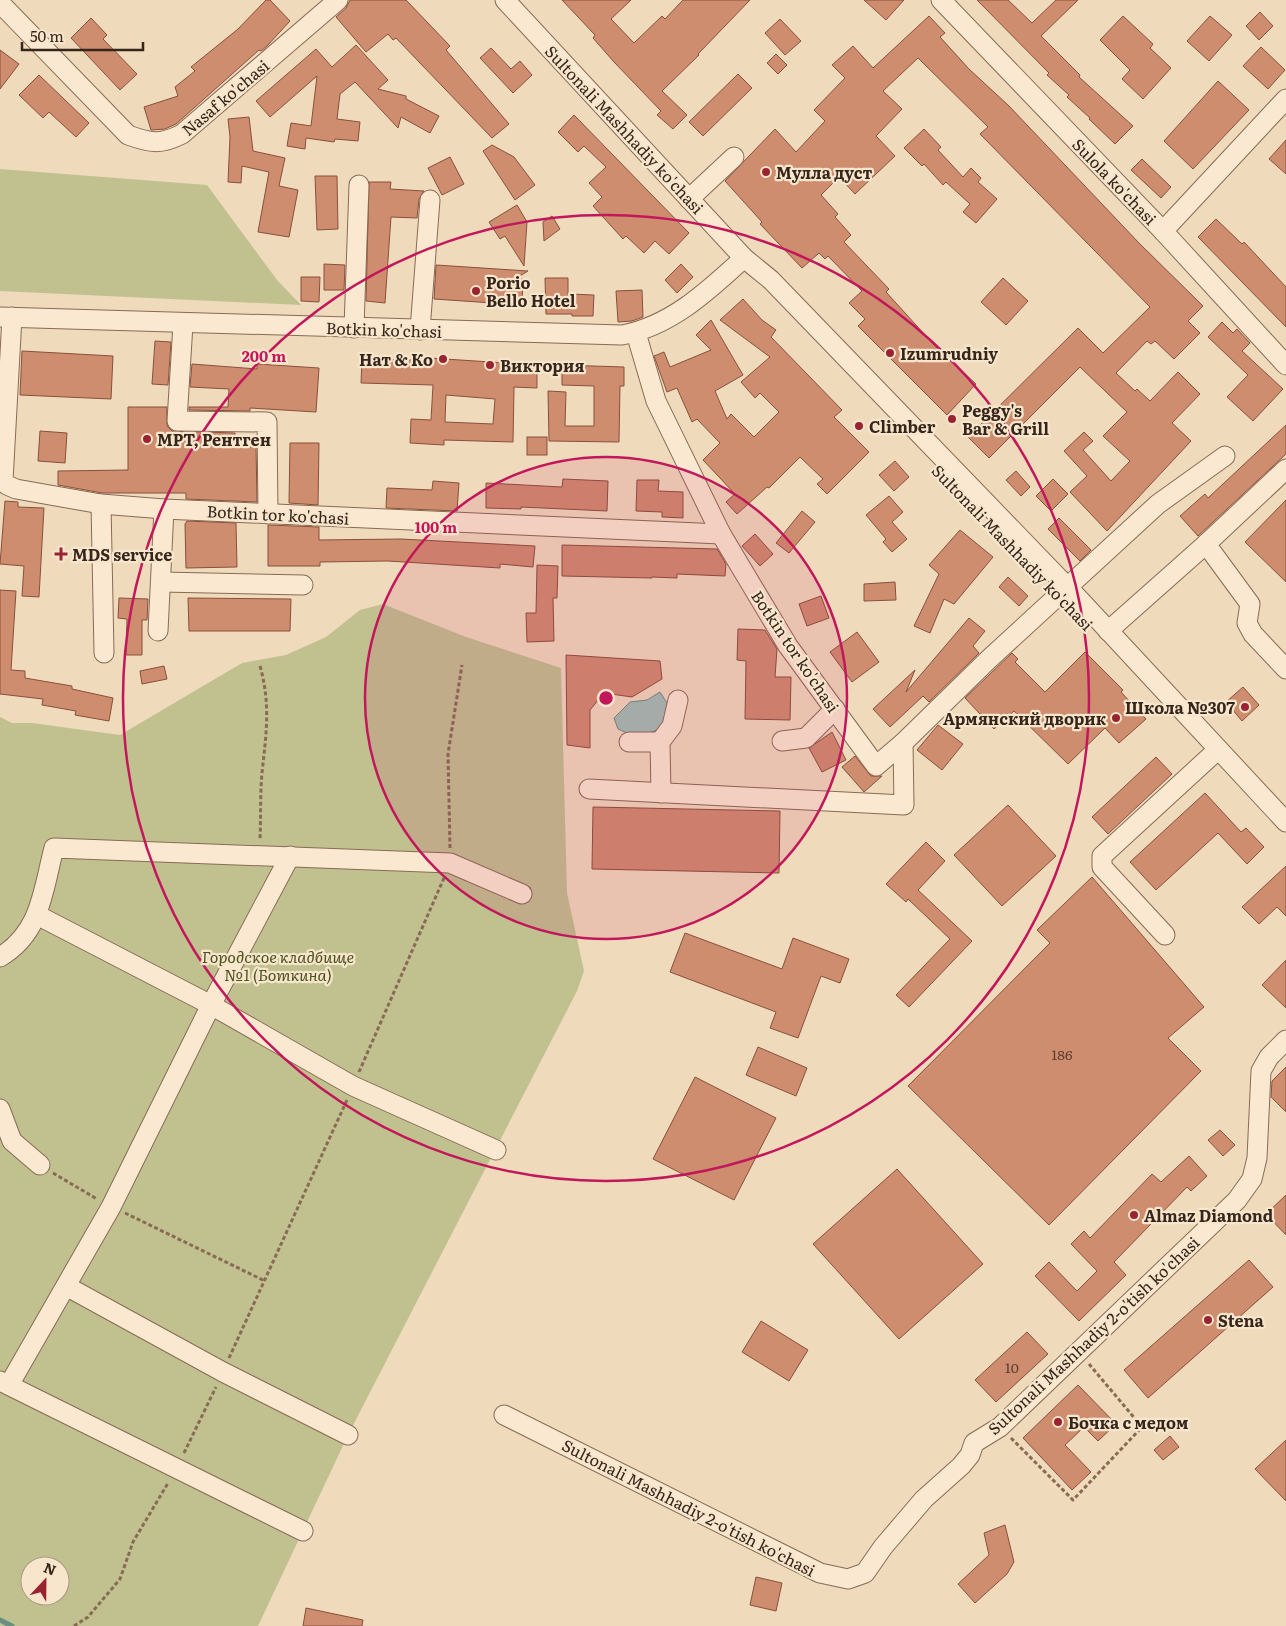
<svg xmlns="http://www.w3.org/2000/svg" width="1286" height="1626" viewBox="0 0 1286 1626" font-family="Literata,serif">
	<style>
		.cemetery { fill: #c1c190; fill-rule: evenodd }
		.water { fill: #a1c0b3; stroke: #688e80 }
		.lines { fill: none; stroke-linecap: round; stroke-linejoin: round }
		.stream { stroke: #688e80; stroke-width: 5 }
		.building { fill: #cf8d70; stroke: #88503a; fill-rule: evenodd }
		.minor-casing { stroke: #886a55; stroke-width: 21 }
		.path { stroke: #886a55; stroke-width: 3; stroke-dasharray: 4 2.5; stroke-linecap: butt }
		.minor { stroke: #fae9d0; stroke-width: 19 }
		.ring { fill: none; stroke: #c2185b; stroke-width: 2.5 }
		.poi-dot { fill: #992331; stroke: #f7e6cc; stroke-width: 2 }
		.labels { text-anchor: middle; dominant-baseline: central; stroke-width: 4.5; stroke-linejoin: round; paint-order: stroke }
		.number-label { font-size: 14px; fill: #5c3f30 }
		.street-label { font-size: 16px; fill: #36251b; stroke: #f7e6cc }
		.poi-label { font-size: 16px; font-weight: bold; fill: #36251b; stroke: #f7e6cc; text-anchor: start }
		.park-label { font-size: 16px; font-style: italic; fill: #4c5320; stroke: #f7e6cc }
		.centre { fill: #c2185b; stroke: #f7e6cc; stroke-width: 2.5 }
		.ring-label { font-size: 15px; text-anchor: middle; font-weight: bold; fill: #c2185b; stroke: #f7e6cc; stroke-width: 4.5; stroke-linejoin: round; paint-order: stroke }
	</style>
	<rect width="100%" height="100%" fill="#efdabc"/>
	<g class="cemetery">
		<path d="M0 169 207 185 277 280 301 305 0 291Z"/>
		<path d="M383 604 466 637 561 668 567 893 584 971 577 991 348 1435 258 1626H0V717L12 723H32L120 735 242 663 286 655 326 637 360 610ZM30 1566H60V1596H30Z"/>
	</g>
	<path class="water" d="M660 692 667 703 664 726C647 736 636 738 618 729L614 718 630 702 647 700Z"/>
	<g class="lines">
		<path class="stream" d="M0 1620 12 1626"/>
	</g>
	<g class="building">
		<path d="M266 0H270L290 21 267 46 261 51 259 50 176 124 165 129 151 130 144 107 178 96 175 87 195 71 191 67 238 29Z"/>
		<path d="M350 0H406L450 46 446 50 509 124 492 138 396 38 393 40 388 34 366 52 336 17 346 8Z"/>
		<path d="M562 0H631L611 19 634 43 662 16 665 19 683 0H750L698 54 699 55 662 91 687 115 673 129 657 115 661 111 614 62 593 38 595 35Z"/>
		<path d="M864 0H904L886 20Z"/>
		<path d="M977 0H1008L1032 23 1056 0H1078L1041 36 1080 75 1079 77 1133 126 1115 144 1089 119 1090 118 1067 97 1069 95 1047 75 1049 73Z"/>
		<path d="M1260 12 1273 26 1259 40 1246 26Z"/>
		<path d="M929 16 945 33 940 37 969 69 1009 106 1139 243 1203 306 1188 321 1200 333 1174 359 1155 341 1151 344 1147 341 1116 373 1135 391 1137 389 1150 401 1178 372 1200 394 1172 423 1191 441 1107 531 1070 492 1087 476 1064 451 1084 432 1093 441 1083 450 1111 481 1130 461 1103 436 1127 412 1080 367 989 458 968 437 1078 328 1103 353 1150 307 980 134 988 127 918 58 883 91 902 109 876 136 895 156 855 194 839 177 821 195 838 214 835 217 851 235 844 242 889 289 886 292 935 346 976 384 947 415 858 326 865 319 849 303 862 291 828 256 825 259 819 253 802 268 760 224 762 222 725 181 775 129 796 152 825 121 814 110 845 78 832 65 853 46 873 68Z"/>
		<path d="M1123 16 1153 44 1150 48 1171 68 1143 99 1122 79 1130 70 1100 40Z"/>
		<path d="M1210 16 1232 35 1209 61 1187 41Z"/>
		<path d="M91 18 107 35 103 39 137 74 120 90 71 38Z"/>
		<path d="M780 19 801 41 785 55 765 33Z"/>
		<path d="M356 45 388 80 378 89 406 96V99L439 116 430 133 401 117 398 128 355 82 340 94 337 119 360 122 358 141 335 139 334 142 306 138 305 149 287 146 291 123 311 126 317 76 270 117 256 101 316 49 332 67Z"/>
		<path d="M1261 47 1285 70 1268 89 1243 66Z"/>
		<path d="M491 48 511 69 520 61 532 75 513 93 480 58Z"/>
		<path d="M0 50 19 64 0 89Z"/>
		<path d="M776 54 787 65 778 74 767 63Z"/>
		<path d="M738 74 752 88 703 136 689 122Z"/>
		<path d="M39 75 89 123 76 137 49 112 43 118 19 95Z"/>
		<path d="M1218 81 1249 110 1193 169 1164 141Z"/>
		<path d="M574 115 689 233 669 254 655 241 644 253 626 236 623 239 593 206 602 197 589 183 606 167 584 146 578 152 558 132Z"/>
		<path d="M249 117 253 151 285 158 279 186 298 190 289 237 258 232 269 172 242 166 241 183 228 182 230 137 228 119Z"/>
		<path d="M924 129 941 147 938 150 963 177 971 168 981 178 978 182 997 199 976 223 963 212 970 204 946 182 943 185 924 164 922 166 904 148Z"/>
		<path d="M1286 140V174L1269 159Z"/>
		<path d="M492 145 514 157 535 185 515 200 483 151Z"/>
		<path d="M450 157 464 184 442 195 428 168Z"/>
		<path d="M1142 159 1171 187 1161 198 1131 170Z"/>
		<path d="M315 176H337L338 229 317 230Z"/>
		<path d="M369 182H391L390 189 424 191 419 199 417 218 391 217 385 303 366 301Z"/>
		<path d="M517 205 527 222 524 266 505 236 500 239 489 222Z"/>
		<path d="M552 216 560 229 544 241 543 222Z"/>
		<path d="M1216 219 1242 244 1244 242 1286 287V327L1198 237Z"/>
		<path d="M324 264 345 265 344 290H324Z"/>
		<path d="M681 264 693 277 677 293 665 280Z"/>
		<path d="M436 265 528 271 515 279H523L522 305 434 299Z"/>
		<path d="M301 277H320L319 302 301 301Z"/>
		<path d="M545 278H568V294L594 295 593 316H572V314H546Z"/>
		<path d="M1003 278 1028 301 1006 325 981 302Z"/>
		<path d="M642 290 643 317 632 321 618 322 616 291Z"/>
		<path d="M743 299 762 320 776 330 771 337 842 410 834 417 869 452 827 494 817 484 823 479 800 457 769 488 767 487 737 514 726 502 735 494 703 460 720 443 697 419 692 422 677 388 667 392 654 356 664 352 670 367 711 350 696 335 711 320 743 375 715 391 727 419 731 414 754 437 779 412 760 393 755 398 741 382 770 357 720 320Z"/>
		<path d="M1222 322 1233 333 1237 329 1250 343 1242 351 1283 389 1253 421 1227 397 1248 375 1208 337Z"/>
		<path d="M155 341 171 342 168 385 152 384Z"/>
		<path d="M22 351 113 356 111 399 20 395Z"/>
		<path d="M414 357 537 365V388L514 387 513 442 444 440V445L410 443 411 419 431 420 433 385 361 383 362 359 414 360ZM446 395 495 399 493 424 445 422Z"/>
		<path d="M192 364 257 369V364L319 368 316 412 250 408V411L189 410V407H228L229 389 190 387Z"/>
		<path d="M562 365 624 367V386H620L619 442 549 441 548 391 566 392 565 426H594V386L562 385Z"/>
		<path d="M128 407H167V426L172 431 235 433V447H256L257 502 186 499V493H102L58 485V471L128 470Z"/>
		<path d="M1286 425V454L1198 536 1180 516 1205 494 1208 498Z"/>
		<path d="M40 431 67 433 65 463 38 461Z"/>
		<rect x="527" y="437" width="20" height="18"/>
		<path d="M290 443H319L318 505 289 503Z"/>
		<path d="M895 461 909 477 894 491 879 475Z"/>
		<path d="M1016 471 1030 487 1021 496 1006 480Z"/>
		<path d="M563 479 608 481 607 511 521 507V509L486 508V483L562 487Z"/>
		<path d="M1053 479 1068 494 1051 511 1036 496Z"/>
		<path d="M637 480H659L658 491 683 492V518L662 517V512L636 511Z"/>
		<path d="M433 481 459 483 457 511 386 508 387 488 432 490Z"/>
		<path d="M889 496 903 512 892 522 907 539 892 552 883 542 886 539 866 515Z"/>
		<path d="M1286 500V582L1245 542Z"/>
		<path d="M5 501 18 502V507L44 508 39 597 22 596 24 566 0 564Z"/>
		<path d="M802 511 815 522 789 553 776 543Z"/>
		<path d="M1059 518 1091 550 1080 561 1048 529Z"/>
		<path d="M187 521 236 523 237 567 186 568 185 524Z"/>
		<path d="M268 525 319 527V540L401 539 535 546 533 567 500 564V568L388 561 320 562V566H268Z"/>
		<path d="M960 530 993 557 954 604 944 599 930 633 914 626 939 574 929 565Z"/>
		<path d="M755 534 773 554 760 566 742 546Z"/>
		<path d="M562 545 717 549 726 564 725 576 677 574V578L652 577V578L562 576Z"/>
		<path d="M537 565 558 566 557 598H553L554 641 527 642 526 613H536Z"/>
		<path d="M1008 577 1028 596 1019 606 999 587Z"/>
		<path d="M895 582 896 600 864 601V584Z"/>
		<path d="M0 590 16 591 11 670 25 671V678L72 686V689L113 698 109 721 75 715 76 711 42 705 43 699 0 694Z"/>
		<path d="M821 596 829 618 807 626 799 604Z"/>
		<path d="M119 598 148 599 147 620H142V655H126L127 619 118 618Z"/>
		<path d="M188 598 291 599 290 631H189Z"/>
		<path d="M969 618 985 631 973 646 979 653 929 702 923 696 890 727 873 709 915 670 906 692Z"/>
		<path d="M738 629 765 630 777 649 775 677H791L790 720 745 719 746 661 737 660Z"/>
		<path d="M857 632 879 662 852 682 830 652Z"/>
		<path d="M1085 652 1123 690 1121 692 1146 719 1119 743 1105 728 1068 764 1014 711 994 729 965 698 1012 653 1018 659 1015 662 1045 692Z"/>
		<path d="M566 655 660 661 662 679 632 697 604 693 590 710V748L567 745Z"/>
		<path d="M164 666 167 679 142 684 140 671Z"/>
		<path d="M1243 687 1259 705 1242 721 1226 702Z"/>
		<path d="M938 725 963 744 942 770 917 750Z"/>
		<path d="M832 732 846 760 822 772 809 748Z"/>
		<path d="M855 756 871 776H882L864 792 842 767Z"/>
		<path d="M1156 757 1172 774 1108 834 1092 817Z"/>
		<path d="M1205 793 1241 832 1246 828 1264 847 1247 864 1218 833 1156 890 1130 862Z"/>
		<path d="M1008 805 1056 856 1002 906 954 855Z"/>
		<path d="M593 807 780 811 779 873 592 869Z"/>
		<path d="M926 842 945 861 918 890 972 941 909 1007 896 995 950 939 908 899 906 902 886 884Z"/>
		<path d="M1286 866V916L1277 907 1259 924 1242 907Z"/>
		<path d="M1092 877 1204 1007 1168 1038 1201 1071 1049 1225 908 1086 1050 943 1037 930Z"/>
		<path d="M685 933 782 969 793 938 849 959 840 983 821 976 798 1038 770 1028 776 1012 670 972Z"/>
		<path d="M1286 960V1008L1262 985Z"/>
		<path d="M758 1047 807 1068 796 1096 746 1075Z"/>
		<path d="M1286 1067V1112L1271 1097 1272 1081Z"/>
		<path d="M695 1077 776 1118 734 1200 653 1159Z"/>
		<path d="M1220 1130 1235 1145 1223 1156 1208 1140Z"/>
		<path d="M1189 1156 1207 1176 1191 1191 1187 1187 1114 1262 1126 1275 1079 1321 1035 1276 1049 1262 1077 1291 1097 1271 1071 1244 1084 1231 1090 1238 1152 1174 1161 1182Z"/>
		<path d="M897 1169 983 1264 899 1339 813 1244Z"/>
		<path d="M1286 1195V1235L1266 1214Z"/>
		<path d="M1249 1260 1273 1287 1148 1398 1124 1370Z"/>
		<path d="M761 1321 808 1350 789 1381 742 1352Z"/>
		<path d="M1027 1332 1048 1354 996 1402 975 1380Z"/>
		<path d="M1078 1385 1116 1424 1098 1441 1084 1427 1065 1445 1091 1472 1072 1490 1023 1438Z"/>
		<path d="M1170 1436 1179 1447 1163 1460 1154 1450Z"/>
		<path d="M1286 1440V1501L1255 1469Z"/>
		<path d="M1005 1525 1014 1562 1007 1574 975 1603 958 1584 989 1555 984 1533Z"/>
		<path d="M756 1577 782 1583 776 1611 750 1605Z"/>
		<path d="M306 1608 363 1620 362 1626H303Z"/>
	</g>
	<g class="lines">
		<defs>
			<g id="minor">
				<path d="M505 0 744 258 771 280 1079 599 1286 822"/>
				<path d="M941 0 1163 231 1286 365"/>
				<path d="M0 3 128 135C150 143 161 145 182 134L338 0"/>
				<path d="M689 199 734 157"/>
				<path d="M1163 231 1286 99"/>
				<path d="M0 317 622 335C671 326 708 291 744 258"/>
				<path d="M12 317 3 481 7 485 16 489 101 504 164 509 721 534"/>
				<path d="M183 324 177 421 267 422 268 514"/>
				<path d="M354 328 359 185"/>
				<path d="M420 330 430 200"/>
				<path d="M636 333 656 401 721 534 788 646 876 766 903 743 989 659 1158 504 1225 456"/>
				<path d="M1286 469 1206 544 1250 604 1247 623 1253 634 1286 669"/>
				<path d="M101 504 104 653"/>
				<path d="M161 582 303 585"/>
				<path d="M158 631 164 509"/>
				<path d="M1108 631 1206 544"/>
				<path d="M782 741 806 738 835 709"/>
				<path d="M629 742H660"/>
				<path d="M589 789 904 805 903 743"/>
				<path d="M661 793 660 742 672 726 678 700"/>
				<path d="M37 915 211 1005 353 1086 496 1150"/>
				<path d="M1165 935 1102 867V856L1212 755"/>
				<path d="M0 957C41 933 43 890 54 848L450 863 522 894"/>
				<path d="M0 1109 12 1141 40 1165"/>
				<path d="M66 1286 223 1372 348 1435"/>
				<path d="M0 1381 303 1531"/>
				<path d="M9 1385 111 1207 211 1005 290 856"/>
				<path d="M504 1415 820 1573 848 1579 865 1573 883 1547 924 1499 961 1466 970 1455 974 1443 1000 1427 1237 1200 1252 1179 1257 1158 1261 1071 1269 1057 1286 1040"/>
			</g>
		</defs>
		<use href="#minor" class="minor-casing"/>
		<g class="path">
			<path d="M260 666C271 705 266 735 262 773 260 795 261 817 260 839"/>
			<path d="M450 848 448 754 462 665"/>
			<path d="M359 1072 444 878"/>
			<path d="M53 1173 97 1199"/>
			<path d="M125 1213 265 1281"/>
			<path d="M229 1358 347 1100"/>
			<path d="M1011 1438 1073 1500 1142 1427 1089 1364"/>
			<path d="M184 1453 216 1387"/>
			<path d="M74 1626 88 1617 120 1579 133 1542 168 1483"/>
		</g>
		<use href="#minor" class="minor"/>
	</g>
	<circle cx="606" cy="698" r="241" fill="#c2185b" fill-opacity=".12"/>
	<g class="ring">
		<circle cx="606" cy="698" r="241"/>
		<circle cx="606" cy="698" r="483"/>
	</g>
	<g class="poi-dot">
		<circle cx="766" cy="172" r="5"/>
		<circle cx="476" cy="291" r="5"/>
		<circle cx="890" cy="353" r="5"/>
		<circle cx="443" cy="359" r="5"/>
		<circle cx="490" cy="365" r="5"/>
		<circle cx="952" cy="419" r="5"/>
		<circle cx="859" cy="426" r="5"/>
		<circle cx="147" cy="439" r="5"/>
		<path d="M58.5 546.5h5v5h5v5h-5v5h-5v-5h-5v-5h5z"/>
		<circle cx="1245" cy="707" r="5"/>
		<circle cx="1116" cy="718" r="5"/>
		<circle cx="1134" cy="1215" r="5"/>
		<circle cx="1208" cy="1320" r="5"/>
		<circle cx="1058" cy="1422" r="5"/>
	</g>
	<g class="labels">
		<g class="number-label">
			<text x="1062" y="1054">186</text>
			<text x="1012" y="1367">10</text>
		</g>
		<g class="street-label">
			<text transform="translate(225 97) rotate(-40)">Nasaf ko'chasi</text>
			<text transform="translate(625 129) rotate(47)">Sultonali Mashhadiy ko'chasi</text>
			<text transform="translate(1115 181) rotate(46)">Sulola ko'chasi</text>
			<text transform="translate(384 329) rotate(2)">Botkin ko'chasi</text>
			<text transform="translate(278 514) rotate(3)">Botkin tor ko'chasi</text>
			<text transform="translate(1013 547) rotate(46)">Sultonali Mashhadiy ko'chasi</text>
			<text transform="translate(796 651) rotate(56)">Botkin tor ko'chasi</text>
			<text transform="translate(1093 1335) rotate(-43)">Sultonali Mashhadiy 2-o'tish ko'chasi</text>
			<text transform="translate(689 1507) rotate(27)">Sultonali Mashhadiy 2-o'tish ko'chasi</text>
		</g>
		<g class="poi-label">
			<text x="776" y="172">Мулла дуст</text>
			<text x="486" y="282">Porio<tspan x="486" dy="18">Bello Hotel</tspan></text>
			<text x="900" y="353">Izumrudniy</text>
			<text x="433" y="359" text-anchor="end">Нат &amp; Ко</text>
			<text x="500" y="365">Виктория</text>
			<text x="962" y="410">Peggy's<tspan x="962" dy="18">Bar &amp; Grill</tspan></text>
			<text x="869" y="426">Climber</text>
			<text x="157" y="439">МРТ, Рентген</text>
			<text x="72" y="554">MDS service</text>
			<text x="1235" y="707" text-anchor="end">Школа №307</text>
			<text x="1106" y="718" text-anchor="end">Армянский дворик</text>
			<text x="1144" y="1215">Almaz Diamond</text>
			<text x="1218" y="1320">Stena</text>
			<text x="1068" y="1422">Бочка с медом</text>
		</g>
		<g class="park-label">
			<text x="278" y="956">Городское кладбище<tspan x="278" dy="18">№1 (Боткина)</tspan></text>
		</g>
	</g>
	<circle cx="606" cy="698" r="8" class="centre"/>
	<g class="ring-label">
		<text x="264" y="362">200 m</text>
		<text x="436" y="533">100 m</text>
	</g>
	<g transform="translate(45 1581) rotate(22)"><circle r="24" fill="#f7e6cc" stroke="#aa9985"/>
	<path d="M0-4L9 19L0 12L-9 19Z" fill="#992331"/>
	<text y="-8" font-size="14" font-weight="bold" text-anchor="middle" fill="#36251b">N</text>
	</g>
	<path d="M22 42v8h121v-8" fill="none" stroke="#36251b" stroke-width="2.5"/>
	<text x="30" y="42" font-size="15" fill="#36251b" stroke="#f7e6cc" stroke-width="4" paint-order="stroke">50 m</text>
</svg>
